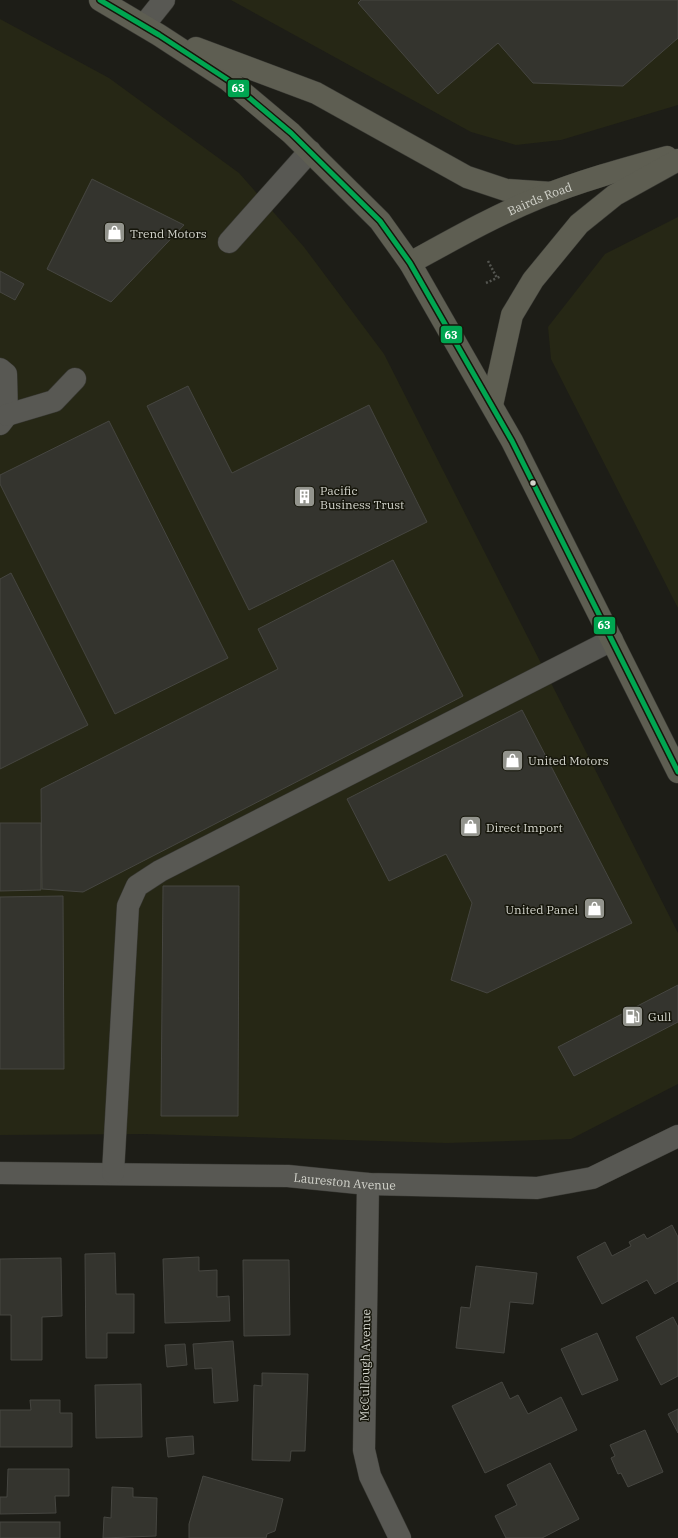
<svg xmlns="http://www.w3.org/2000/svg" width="678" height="1538" viewBox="0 0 678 1538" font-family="'IBM Plex Serif',serif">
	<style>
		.built { fill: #262715 }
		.building { fill: #34342e; stroke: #464641 }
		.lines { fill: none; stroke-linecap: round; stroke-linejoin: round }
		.minor-casing { stroke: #383833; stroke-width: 23 }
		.major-casing { stroke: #383833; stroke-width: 23 }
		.path { stroke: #545550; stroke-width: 2.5; stroke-dasharray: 2 2; stroke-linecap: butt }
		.minor { stroke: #585853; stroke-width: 22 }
		.major { stroke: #5e5e52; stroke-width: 22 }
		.bus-1-casing { stroke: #16160b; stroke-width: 8 }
		.bus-1 { stroke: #00a651; stroke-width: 5 }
		.bus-dot { fill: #d3d4cc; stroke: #16160b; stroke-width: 1.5 }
		.labels { text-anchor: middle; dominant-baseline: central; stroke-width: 3; stroke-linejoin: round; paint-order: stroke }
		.street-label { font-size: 12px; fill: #d3d4cc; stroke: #16160b }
		.poi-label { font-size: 12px; fill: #d3d4cc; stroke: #16160b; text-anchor: start }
		.line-badge { stroke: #16160b; stroke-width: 1.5 }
		.badge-label { font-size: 11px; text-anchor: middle; font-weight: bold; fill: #fff }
	</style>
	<rect width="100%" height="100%" fill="#1d1d17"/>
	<g class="built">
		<path d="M231 0H678V105L561 140 516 145 471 132Z"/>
		<path d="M0 19 109 78 239 173 304 247 384 354 678 933V1084L571 1139 447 1143 145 1134 0 1135Z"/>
		<path d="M678 217V608L551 359 548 327 605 254Z"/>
	</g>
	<g class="building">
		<path d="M361 0H678V38L623 86 533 83 498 43 438 94 358 3Z"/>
		<path d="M92 179 184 225 111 302 47 269Z"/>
		<path d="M0 271 24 284 15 300 0 292Z"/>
		<path d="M188 386 232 473 369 405 427 522 249 610 147 406Z"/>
		<path d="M109 421 228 658 115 714 0 484V475Z"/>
		<path d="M393 560 463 696 83 892 42 889 41 789 278 669 258 629Z"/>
		<path d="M11 573 88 725 0 769V579Z"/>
		<path d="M522 710 632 923 487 993 451 980 472 903 446 854 389 881 347 799Z"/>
		<path d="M0 823H41V890L0 891Z"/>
		<path d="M163 886H239L238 1116H161Z"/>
		<path d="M63 896 64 1069H0V897Z"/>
		<path d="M678 985V1022L574 1076 558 1047Z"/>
		<path d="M672 1225 678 1237V1281L655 1294 647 1280 602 1304 577 1257 605 1242 612 1256 631 1246 629 1242 644 1234 647 1239Z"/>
		<path d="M115 1253 116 1294H134V1333H107V1358H86L85 1254Z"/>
		<path d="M199 1257V1271L217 1270V1297L229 1296 230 1321 165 1323 163 1259Z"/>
		<path d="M61 1258 62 1316 42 1317V1360H11V1315H0V1259Z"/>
		<path d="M243 1260H289L290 1335 244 1336Z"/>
		<path d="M476 1266 537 1273 533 1304 510 1302 504 1353 456 1348 461 1307 470 1308Z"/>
		<path d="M673 1317 678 1327V1376L661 1385 636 1337Z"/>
		<path d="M597 1333 618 1380 582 1395 561 1349Z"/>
		<path d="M233 1341 238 1401 214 1403 212 1368 195 1369 193 1344Z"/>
		<path d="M185 1344 187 1365 167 1367 165 1345Z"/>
		<path d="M262 1373 308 1374 305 1451H291L290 1461 252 1460 254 1385 262 1386Z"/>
		<path d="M502 1382 510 1399 518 1395 528 1414 561 1397 577 1430 485 1473 452 1406Z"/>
		<path d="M141 1384 142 1437 96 1438 95 1385Z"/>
		<path d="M30 1400H60V1413H72V1447H0V1410H31Z"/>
		<path d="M678 1409V1433L668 1414Z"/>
		<path d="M645 1430 663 1472 628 1487 621 1473 618 1474 611 1458 615 1456 610 1445Z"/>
		<path d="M193 1436 194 1454 168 1457 166 1438Z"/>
		<path d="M550 1463 579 1519 542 1538H506L495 1516 517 1505 507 1485Z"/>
		<path d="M8 1469H69V1496H55L56 1513 0 1514V1497H7Z"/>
		<path d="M203 1476 283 1499 275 1531 267 1534 266 1538H189V1524Z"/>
		<path d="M112 1487 133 1488V1497L157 1498 156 1536 103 1538 104 1517 111 1518Z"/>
		<rect x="0" y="1522" width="60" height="16"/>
	</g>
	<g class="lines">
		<defs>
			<g id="minor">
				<path d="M144 25 164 0"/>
				<path d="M229 242 310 151"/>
				<path d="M0 369 6 374 7 415 0 424"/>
				<path d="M7 415 54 401 75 379"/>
				<path id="s1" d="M0 1173 288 1176 368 1184 537 1188 592 1178 678 1136"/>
				<path d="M113 1173 128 906 137 886 160 871 612 640"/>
				<path d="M368 1184 364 1450 370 1476 400 1538"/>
			</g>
			<g id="major">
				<path d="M100 0 159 35 228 80 291 133 380 221 410 263 512 441 678 772"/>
				<path d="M196 48 316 93 467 177 506 190 552 193"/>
				<path id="s2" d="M410 263C452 240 494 216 538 198 580 181 623 169 667 157"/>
				<path d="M492 405 512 315 533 280 579 224 615 195 678 160"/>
			</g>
		</defs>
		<use href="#minor" class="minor-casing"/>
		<use href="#major" class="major-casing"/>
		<g class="path">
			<path d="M488 261 497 278 501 276"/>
			<path d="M486 283 497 278"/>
		</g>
		<use href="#minor" class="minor"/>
		<use href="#major" class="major"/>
		<defs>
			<path id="bus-1" d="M100 0 159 35 228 80 291 133 380 221 410 263 512 441 678 772"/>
		</defs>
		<use href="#bus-1" class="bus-1-casing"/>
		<use href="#bus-1" class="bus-1"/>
	</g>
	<defs>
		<symbol id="shop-square" viewBox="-11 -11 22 22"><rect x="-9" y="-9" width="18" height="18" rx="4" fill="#93948d" stroke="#16160b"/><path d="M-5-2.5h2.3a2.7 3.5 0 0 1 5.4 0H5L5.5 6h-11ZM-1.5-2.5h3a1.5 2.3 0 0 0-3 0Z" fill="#fff"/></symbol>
		<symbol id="building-square" viewBox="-11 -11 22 22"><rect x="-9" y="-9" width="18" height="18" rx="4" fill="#93948d" stroke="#16160b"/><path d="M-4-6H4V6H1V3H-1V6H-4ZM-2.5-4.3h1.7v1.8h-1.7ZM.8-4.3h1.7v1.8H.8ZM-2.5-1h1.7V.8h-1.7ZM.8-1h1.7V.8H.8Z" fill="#fff"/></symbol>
		<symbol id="fuel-square" viewBox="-11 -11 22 22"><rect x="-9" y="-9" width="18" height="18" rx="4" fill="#93948d" stroke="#16160b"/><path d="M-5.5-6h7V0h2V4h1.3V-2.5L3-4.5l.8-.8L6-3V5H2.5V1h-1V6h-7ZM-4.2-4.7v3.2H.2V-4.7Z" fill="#fff"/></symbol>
	</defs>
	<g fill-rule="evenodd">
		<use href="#shop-square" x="102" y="220" width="25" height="25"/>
		<use href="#building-square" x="292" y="484" width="25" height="25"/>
		<use href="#shop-square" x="500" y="748" width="25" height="25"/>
		<use href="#shop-square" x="458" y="814" width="25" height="25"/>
		<use href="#shop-square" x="582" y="896" width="25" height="25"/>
		<use href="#fuel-square" x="620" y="1004" width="25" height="25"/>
	</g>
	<circle class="bus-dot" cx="533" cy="483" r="3.5"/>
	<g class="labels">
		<g class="street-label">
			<text stroke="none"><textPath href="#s2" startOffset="145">Bairds Road</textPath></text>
			<text stroke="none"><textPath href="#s1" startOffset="345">Laureston Avenue</textPath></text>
			<text transform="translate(365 1365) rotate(-89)">McCullough Avenue</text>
		</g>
		<g class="poi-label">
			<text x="130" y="233">Trend Motors</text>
			<text x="320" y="490">Pacific<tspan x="320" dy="14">Business Trust</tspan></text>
			<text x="528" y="760">United Motors</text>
			<text x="486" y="827">Direct Import</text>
			<text x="578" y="909" text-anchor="end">United Panel</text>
			<text x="648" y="1016">Gull</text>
		</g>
	</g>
	<g class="line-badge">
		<rect x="227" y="79" width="23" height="19" rx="4" fill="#00a651"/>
		<rect x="440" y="325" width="23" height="19" rx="4" fill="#00a651"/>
		<rect x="593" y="616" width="23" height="19" rx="4" fill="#00a651"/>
	</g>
	<g class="badge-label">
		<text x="238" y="92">63</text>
		<text x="451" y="339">63</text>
		<text x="604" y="629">63</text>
	</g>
</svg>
